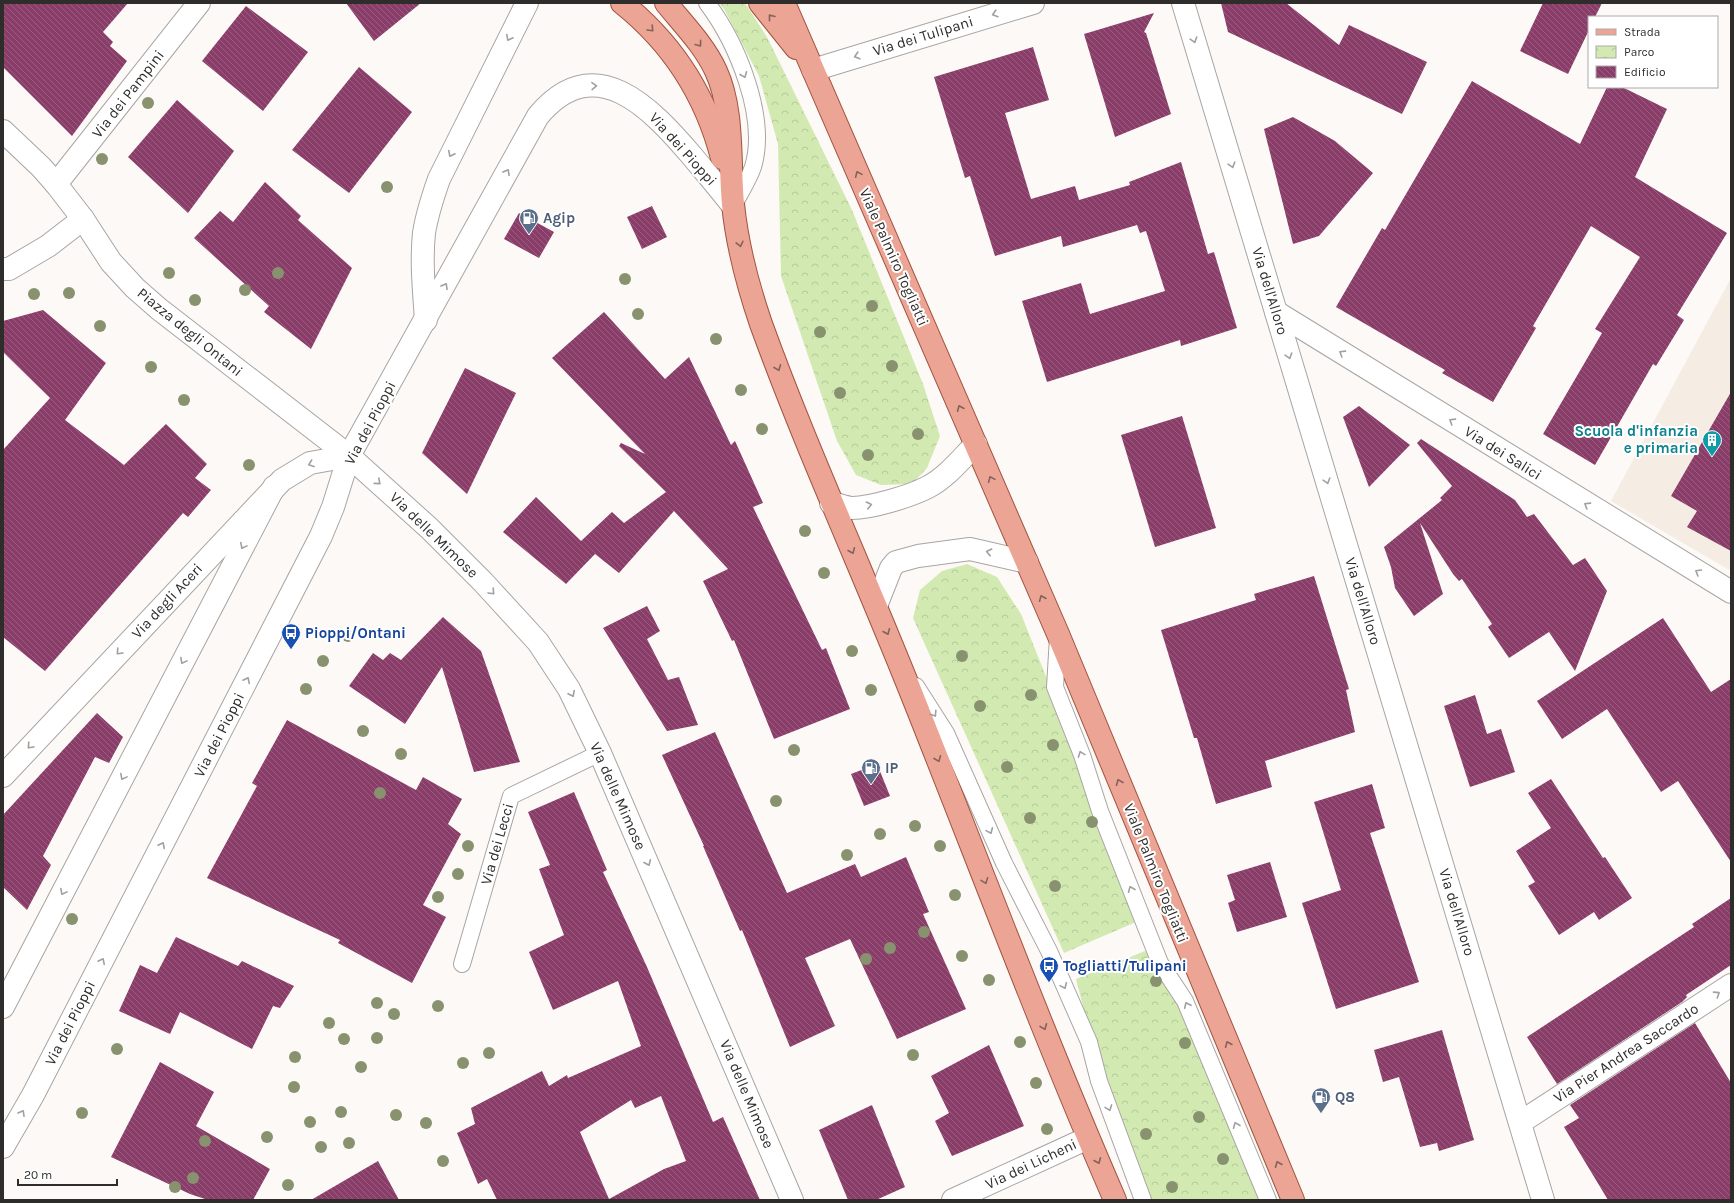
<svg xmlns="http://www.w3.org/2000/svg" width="1734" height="1203" viewBox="0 0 1734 1203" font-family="Karla,sans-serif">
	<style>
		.built { fill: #f5ece4 }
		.park { fill: url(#park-crowns) }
		.building { fill: url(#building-back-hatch); fill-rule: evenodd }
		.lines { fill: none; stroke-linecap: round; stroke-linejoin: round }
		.service-casing { stroke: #a8a5a2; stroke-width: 18 }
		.minor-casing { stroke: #a8a5a2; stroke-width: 24 }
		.primary-casing { stroke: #a25341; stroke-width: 24 }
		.service { stroke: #fff; stroke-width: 16 }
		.minor { stroke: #fff; stroke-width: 22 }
		.primary { stroke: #eca494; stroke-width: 22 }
		.tree { fill: #88926f }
		.oneway { stroke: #a1a0a0 }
		.oneway2 { stroke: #84635b }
		.labels { text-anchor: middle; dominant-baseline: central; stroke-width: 4; stroke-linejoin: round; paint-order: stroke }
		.street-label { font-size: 15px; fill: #2e2d2c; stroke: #fff }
		.service-label { font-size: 15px; font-weight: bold; fill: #4e5e75; stroke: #fff; text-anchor: start }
		.culture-label { font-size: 15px; font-weight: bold; fill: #0d838f; stroke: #fff; text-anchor: end }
		.transit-label { font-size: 15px; font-weight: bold; fill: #164399; stroke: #fff; text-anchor: start }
	</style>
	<defs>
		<pattern id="park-crowns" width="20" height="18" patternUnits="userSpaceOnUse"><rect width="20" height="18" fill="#d2eab2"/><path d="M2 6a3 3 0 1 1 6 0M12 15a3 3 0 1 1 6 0" fill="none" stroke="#b5c999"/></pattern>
		<pattern id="building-back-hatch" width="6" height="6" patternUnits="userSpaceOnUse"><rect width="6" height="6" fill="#8b3d69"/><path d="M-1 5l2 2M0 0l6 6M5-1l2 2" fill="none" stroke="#985e7f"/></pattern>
	</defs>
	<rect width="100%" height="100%" fill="#fcf9f6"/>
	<path class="built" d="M1731 278V571L1611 501Z"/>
	<g class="park">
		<path d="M719 3H745L767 37 852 210 923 384 940 436 927 468 912 484 881 485 856 475 837 441 781 276 778 144 759 76 724 9Z"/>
		<path d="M967 564 997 577 1021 614 1143 919 1064 953 913 618 920 590 942 571Z"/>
		<path d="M1145 951 1195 1025 1263 1200H1149L1110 1110 1076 979Z"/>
	</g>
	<g class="building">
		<path d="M3 3H128L103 32 113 42 110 46 127 61 72 136 3 67Z"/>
		<path d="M346 3H421L374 41Z"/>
		<path d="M1221 3H1286L1339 45 1349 25 1427 62 1402 114 1228 32Z"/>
		<path d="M1543 3H1602L1595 17H1589V30L1568 74 1520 51Z"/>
		<path d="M246 6 308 52 263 111 202 61Z"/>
		<path d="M1154 13 1144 32 1146 33 1171 114 1115 137 1084 34Z"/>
		<path d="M1033 47 1049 100 1005 113 1031 199 1075 186 1079 200 1130 185 1129 182 1181 162 1208 254 1214 252 1237 328 1181 346 1180 340 1047 382 1022 301 1081 283 1090 314 1165 291 1146 231 1140 233 1137 225 1063 247 1061 236 995 256 970 176 965 178 934 77Z"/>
		<path d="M359 67 412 112 349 193 292 150Z"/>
		<path d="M1472 81 1580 144 1607 87H1622L1667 109 1635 177 1727 233 1677 315 1684 320 1656 366 1653 364 1595 465 1543 434 1602 333 1595 329 1640 257 1591 226 1533 326 1536 328 1493 402 1442 373 1445 370 1336 307 1382 228 1385 230Z"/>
		<path d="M177 100 234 151 188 213 128 157Z"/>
		<path d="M1293 117 1335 141 1373 173 1319 236 1293 244 1264 129Z"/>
		<path d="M265 182 301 216 298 220 352 268 311 349 264 312 269 306 194 238 220 211 233 222Z"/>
		<path d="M652 206 667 237 642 249 627 217Z"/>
		<path d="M519 213 554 232 539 258 504 239Z"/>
		<path d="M43 310 106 363 65 420 124 465 166 424 207 464 195 478 211 490 188 517 183 513 45 671 3 637V450L50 398 3 352V321Z"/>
		<path d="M604 312 665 379 689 357 731 445 735 441 763 503 753 507 822 650 826 648 850 709 774 739 734 640 732 641 703 581 728 569 674 511 619 573 595 554 566 584 503 532 536 497 581 541 612 512 624 523 666 492 619 446 621 443 645 454 552 358Z"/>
		<path d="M465 368 516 393 467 494 422 453Z"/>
		<path d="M1731 392V551L1687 527 1697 511 1671 496Z"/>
		<path d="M1359 406 1410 445 1369 487 1343 417Z"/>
		<path d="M1182 416 1216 528 1155 547 1121 435Z"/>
		<path d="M1421 439 1515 500 1527 517 1534 514 1573 565 1585 558 1607 591 1575 671 1549 632 1509 658 1488 627 1492 624 1462 579 1459 581 1453 574 1420 523 1443 594 1414 616 1395 588 1391 567 1384 547 1442 500 1440 498 1452 486 1417 443Z"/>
		<path d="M1314 576 1349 689 1346 690 1355 732 1265 761 1272 787 1216 804 1197 738H1194L1161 630 1256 600 1254 594Z"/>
		<path d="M647 606 660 631 647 639 668 680 679 677 698 725 667 731 603 628Z"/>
		<path d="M443 617 481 651 520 762 474 772 442 667 405 724 349 686 373 653 383 660 390 653 401 660Z"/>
		<path d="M1663 618 1711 692 1731 679V862L1678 781 1661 792 1607 709 1562 739 1537 701Z"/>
		<path d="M1475 695 1487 734 1501 729 1515 772 1470 787 1444 706Z"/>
		<path d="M97 713 123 737 109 763 95 757 43 856 51 865 27 910 3 887V815Z"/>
		<path d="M287 720 416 790 423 777 462 799 448 824 461 834 423 905 446 917 412 983 338 943 340 940 207 878 257 786 252 783Z"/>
		<path d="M715 732 787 893 855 864 861 877 906 857 929 912 923 914 966 1009 897 1039 850 939 805 958 835 1026 790 1047 742 930 740 931 703 846H704L662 755Z"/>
		<path d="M877 764 890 796 864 806 851 774Z"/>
		<path d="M1551 779 1603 858 1605 857 1632 898 1599 920 1594 912 1559 935 1528 886 1535 882 1516 851 1551 828 1528 793Z"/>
		<path d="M1372 784 1385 828 1370 833 1419 982 1336 1009 1302 903 1341 890 1314 802Z"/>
		<path d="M574 792 607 870 603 872 647 967 713 1122 723 1117 760 1200H497L487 1179 478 1184 457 1133 475 1124 471 1108 542 1071 549 1086 567 1075 568 1078 641 1046 618 981 553 1010 529 952 564 935 539 869 550 865 528 812ZM661 1096 686 1161 664 1169 609 1199 580 1132 631 1100 635 1108Z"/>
		<path d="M1270 862 1287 917 1237 932 1228 903 1235 900 1227 875Z"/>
		<path d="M1731 898V965L1686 995 1687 997 1682 1002 1557 1084 1527 1037 1694 927 1692 924Z"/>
		<path d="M176 937 238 966 242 961 294 986 280 1008 273 1006 252 1049 180 1012 170 1034 119 1011 140 965 157 973Z"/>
		<path d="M1695 1023 1731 1083V1200H1608L1564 1127 1579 1118 1570 1105Z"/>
		<path d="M1442 1030 1474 1140 1439 1151 1437 1143 1420 1147 1399 1077 1383 1082 1374 1050Z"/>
		<path d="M989 1045 1024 1126 952 1156 935 1121 949 1113 931 1076Z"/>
		<path d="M160 1062 214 1092 196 1126 270 1169 253 1200H208L190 1194 111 1157Z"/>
		<path d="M872 1105 905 1187 876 1200H848L819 1130Z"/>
		<path d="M378 1161 399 1200H311Z"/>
	</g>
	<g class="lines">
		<defs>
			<g id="service">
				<path d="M707 3C737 43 768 117 753 167 748 181 740 193 733 206"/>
				<path d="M1058 637 1055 687 1082 755 1100 811 1160 963 1185 1001 1268 1200"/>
				<path d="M916 686 946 733 1004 863 1049 951 1089 1042 1099 1081 1143 1200"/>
				<path d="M462 964 511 796 600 753"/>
			</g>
			<g id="minor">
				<path d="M1183 3 1543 1200"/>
				<path d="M813 70 1033 3"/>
				<path d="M3 131 41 167 56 184 83 219 111 262 135 288 159 309 349 456 429 528 483 582 538 642 569 689 600 753 792 1200"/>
				<path d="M56 184 199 3"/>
				<path d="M3 269H9L48 246 83 219"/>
				<path d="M1276 312 1731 592"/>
				<path d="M426 320C424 291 421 262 424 233 427 214 433 196 439 179L527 3"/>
				<path d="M831 503C837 504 845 507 852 508 871 508 911 496 928 487 947 477 961 459 976 444"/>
				<path d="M876 606 891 568 896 562 918 556 970 549 1027 562"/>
				<path d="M3 776 282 480 310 463 349 456"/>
				<path d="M3 1007 274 487"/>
				<path d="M1521 1122 1731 985"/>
				<path d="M3 1147 33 1095 321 536 333 507 349 456 538 116C595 48 651 108 692 156 706 173 720 189 733 206"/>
				<path d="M953 1200 1088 1138"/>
			</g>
			<g id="primary">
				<path d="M622 3C672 43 706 96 722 158"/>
				<path d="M666 3C683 24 704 45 716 71 734 110 729 162 733 204 737 244 748 286 761 324 806 448 861 567 910 690 978 860 1042 1032 1115 1200"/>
				<path d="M760 3 796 48"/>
				<path d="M784 3 1058 634 1293 1200"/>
			</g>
		</defs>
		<use href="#service" class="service-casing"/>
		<use href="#minor" class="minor-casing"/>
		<use href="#primary" class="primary-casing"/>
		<use href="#service" class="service"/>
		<use href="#minor" class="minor"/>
		<use href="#primary" class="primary"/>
	</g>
	<g class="tree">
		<circle cx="148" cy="103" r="6"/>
		<circle cx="102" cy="159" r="6"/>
		<circle cx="387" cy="187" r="6"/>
		<circle cx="169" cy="273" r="6"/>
		<circle cx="278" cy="273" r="6"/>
		<circle cx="625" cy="279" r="6"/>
		<circle cx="245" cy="290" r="6"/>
		<circle cx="69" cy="293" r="6"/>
		<circle cx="34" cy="294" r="6"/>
		<circle cx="195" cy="300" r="6"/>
		<circle cx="872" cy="306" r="6"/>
		<circle cx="638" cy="314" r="6"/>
		<circle cx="100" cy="326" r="6"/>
		<circle cx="820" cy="332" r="6"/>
		<circle cx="716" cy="339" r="6"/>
		<circle cx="892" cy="366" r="6"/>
		<circle cx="151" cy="367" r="6"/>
		<circle cx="741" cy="390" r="6"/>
		<circle cx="840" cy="393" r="6"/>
		<circle cx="184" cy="400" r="6"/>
		<circle cx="762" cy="429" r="6"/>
		<circle cx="918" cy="434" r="6"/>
		<circle cx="868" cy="455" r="6"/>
		<circle cx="249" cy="465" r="6"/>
		<circle cx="805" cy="531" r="6"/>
		<circle cx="824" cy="573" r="6"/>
		<circle cx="348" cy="636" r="6"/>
		<circle cx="852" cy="651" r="6"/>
		<circle cx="962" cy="656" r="6"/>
		<circle cx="323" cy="661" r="6"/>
		<circle cx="306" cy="689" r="6"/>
		<circle cx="871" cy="690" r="6"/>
		<circle cx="1031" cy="695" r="6"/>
		<circle cx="980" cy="706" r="6"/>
		<circle cx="363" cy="731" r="6"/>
		<circle cx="1053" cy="745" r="6"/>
		<circle cx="794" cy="750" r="6"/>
		<circle cx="401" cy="754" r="6"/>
		<circle cx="1007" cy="767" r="6"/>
		<circle cx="380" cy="793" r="6"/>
		<circle cx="776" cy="801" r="6"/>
		<circle cx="1030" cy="818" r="6"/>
		<circle cx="1092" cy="822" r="6"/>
		<circle cx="915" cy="826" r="6"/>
		<circle cx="880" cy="834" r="6"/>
		<circle cx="468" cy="846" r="6"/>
		<circle cx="940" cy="846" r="6"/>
		<circle cx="847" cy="855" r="6"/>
		<circle cx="458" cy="874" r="6"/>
		<circle cx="1055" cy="886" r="6"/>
		<circle cx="955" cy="895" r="6"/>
		<circle cx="438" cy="897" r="6"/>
		<circle cx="72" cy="919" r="6"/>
		<circle cx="924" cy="932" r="6"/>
		<circle cx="890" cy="948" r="6"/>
		<circle cx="962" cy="956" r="6"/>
		<circle cx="866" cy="959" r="6"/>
		<circle cx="989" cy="980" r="6"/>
		<circle cx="1156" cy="981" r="6"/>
		<circle cx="377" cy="1003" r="6"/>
		<circle cx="438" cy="1006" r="6"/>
		<circle cx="394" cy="1014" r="6"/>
		<circle cx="329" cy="1023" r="6"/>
		<circle cx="377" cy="1038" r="6"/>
		<circle cx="344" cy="1039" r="6"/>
		<circle cx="1020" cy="1042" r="6"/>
		<circle cx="1185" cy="1043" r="6"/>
		<circle cx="117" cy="1049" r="6"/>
		<circle cx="489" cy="1053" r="6"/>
		<circle cx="913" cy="1055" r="6"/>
		<circle cx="295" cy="1057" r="6"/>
		<circle cx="463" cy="1063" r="6"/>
		<circle cx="361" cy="1067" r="6"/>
		<circle cx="1036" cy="1083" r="6"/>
		<circle cx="294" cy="1087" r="6"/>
		<circle cx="341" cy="1112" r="6"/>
		<circle cx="82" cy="1113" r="6"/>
		<circle cx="396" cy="1115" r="6"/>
		<circle cx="1199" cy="1117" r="6"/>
		<circle cx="310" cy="1122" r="6"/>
		<circle cx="426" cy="1123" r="6"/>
		<circle cx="1047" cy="1129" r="6"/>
		<circle cx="1146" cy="1134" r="6"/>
		<circle cx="267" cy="1137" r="6"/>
		<circle cx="205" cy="1141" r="6"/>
		<circle cx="349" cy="1143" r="6"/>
		<circle cx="321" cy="1147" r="6"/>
		<circle cx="1223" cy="1159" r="6"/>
		<circle cx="443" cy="1161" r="6"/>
		<circle cx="193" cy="1178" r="6"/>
		<circle cx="288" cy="1185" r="6"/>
		<circle cx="175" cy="1187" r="6"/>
		<circle cx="1172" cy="1187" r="6"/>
	</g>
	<defs><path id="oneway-chevron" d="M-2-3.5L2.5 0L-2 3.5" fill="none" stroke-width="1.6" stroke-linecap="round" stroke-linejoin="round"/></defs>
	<g class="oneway">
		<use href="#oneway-chevron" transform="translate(995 14) rotate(163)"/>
		<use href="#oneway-chevron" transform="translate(509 38) rotate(117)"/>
		<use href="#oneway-chevron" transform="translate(1194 40) rotate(73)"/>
		<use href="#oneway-chevron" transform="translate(857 56) rotate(163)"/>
		<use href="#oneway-chevron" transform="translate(744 75) rotate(68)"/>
		<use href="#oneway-chevron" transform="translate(594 86) rotate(-1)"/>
		<use href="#oneway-chevron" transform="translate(451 154) rotate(117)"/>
		<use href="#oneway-chevron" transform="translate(1232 165) rotate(73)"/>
		<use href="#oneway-chevron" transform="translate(507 172) rotate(-61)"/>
		<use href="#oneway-chevron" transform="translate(445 286) rotate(-61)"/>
		<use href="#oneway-chevron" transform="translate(1342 353) rotate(-148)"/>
		<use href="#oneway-chevron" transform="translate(1289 356) rotate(73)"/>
		<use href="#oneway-chevron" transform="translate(1452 421) rotate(-148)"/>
		<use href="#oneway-chevron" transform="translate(311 464) rotate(160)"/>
		<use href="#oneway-chevron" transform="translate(1327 481) rotate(73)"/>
		<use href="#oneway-chevron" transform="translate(378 482) rotate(41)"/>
		<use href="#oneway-chevron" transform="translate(869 505) rotate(-13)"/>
		<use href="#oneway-chevron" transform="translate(1587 505) rotate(-148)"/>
		<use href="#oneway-chevron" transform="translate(243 546) rotate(118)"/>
		<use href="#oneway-chevron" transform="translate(989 552) rotate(-167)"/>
		<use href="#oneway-chevron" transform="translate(1698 572) rotate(-149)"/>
		<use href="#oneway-chevron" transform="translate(492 592) rotate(47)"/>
		<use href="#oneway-chevron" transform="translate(119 652) rotate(133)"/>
		<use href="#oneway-chevron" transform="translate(183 661) rotate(118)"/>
		<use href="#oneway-chevron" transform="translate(247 680) rotate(-63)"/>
		<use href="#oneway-chevron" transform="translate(572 694) rotate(63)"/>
		<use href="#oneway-chevron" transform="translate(934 714) rotate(57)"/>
		<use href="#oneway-chevron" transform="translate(30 746) rotate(133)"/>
		<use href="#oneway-chevron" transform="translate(1081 754) rotate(-110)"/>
		<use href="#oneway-chevron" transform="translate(123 777) rotate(118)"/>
		<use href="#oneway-chevron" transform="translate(990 831) rotate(66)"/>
		<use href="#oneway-chevron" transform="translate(162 845) rotate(-63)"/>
		<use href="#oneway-chevron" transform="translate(648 863) rotate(67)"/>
		<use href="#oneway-chevron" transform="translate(1131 889) rotate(-112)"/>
		<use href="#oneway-chevron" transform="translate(63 892) rotate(118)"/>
		<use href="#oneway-chevron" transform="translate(102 961) rotate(-63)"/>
		<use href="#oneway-chevron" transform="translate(1064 986) rotate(66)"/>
		<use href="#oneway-chevron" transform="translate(1717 994) rotate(-33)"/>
		<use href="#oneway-chevron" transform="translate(1187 1005) rotate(-115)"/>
		<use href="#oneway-chevron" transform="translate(1109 1108) rotate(70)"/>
		<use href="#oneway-chevron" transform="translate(22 1113) rotate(-60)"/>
		<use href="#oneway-chevron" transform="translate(1236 1125) rotate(-112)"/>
	</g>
	<g class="oneway2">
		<use href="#oneway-chevron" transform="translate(771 17) rotate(-128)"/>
		<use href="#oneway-chevron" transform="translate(651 29) rotate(47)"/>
		<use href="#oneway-chevron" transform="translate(699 44) rotate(53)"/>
		<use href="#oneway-chevron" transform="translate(858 174) rotate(-114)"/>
		<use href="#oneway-chevron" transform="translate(740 244) rotate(77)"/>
		<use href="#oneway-chevron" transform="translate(778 368) rotate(68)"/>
		<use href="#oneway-chevron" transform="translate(960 408) rotate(-113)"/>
		<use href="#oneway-chevron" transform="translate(991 479) rotate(-114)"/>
		<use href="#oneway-chevron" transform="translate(852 551) rotate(67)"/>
		<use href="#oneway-chevron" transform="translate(1042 598) rotate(-113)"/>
		<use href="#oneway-chevron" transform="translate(887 632) rotate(67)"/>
		<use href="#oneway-chevron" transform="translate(938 759) rotate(68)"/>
		<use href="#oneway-chevron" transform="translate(1119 782) rotate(-112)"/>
		<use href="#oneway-chevron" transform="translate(985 881) rotate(69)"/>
		<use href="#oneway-chevron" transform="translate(1044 1027) rotate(68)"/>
		<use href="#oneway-chevron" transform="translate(1228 1044) rotate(-113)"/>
		<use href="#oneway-chevron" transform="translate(1098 1161) rotate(67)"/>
		<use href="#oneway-chevron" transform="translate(1278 1164) rotate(-113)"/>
	</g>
	<defs>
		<symbol id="fuel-pin" viewBox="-11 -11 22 30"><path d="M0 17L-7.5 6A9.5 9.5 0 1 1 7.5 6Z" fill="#5c6f8a" stroke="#fff"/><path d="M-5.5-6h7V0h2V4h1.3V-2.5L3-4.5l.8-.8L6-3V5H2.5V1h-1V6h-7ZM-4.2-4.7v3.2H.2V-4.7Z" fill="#fff"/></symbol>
		<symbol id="building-pin" viewBox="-11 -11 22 30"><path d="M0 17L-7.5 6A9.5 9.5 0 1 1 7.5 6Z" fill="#0f9aa8" stroke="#fff"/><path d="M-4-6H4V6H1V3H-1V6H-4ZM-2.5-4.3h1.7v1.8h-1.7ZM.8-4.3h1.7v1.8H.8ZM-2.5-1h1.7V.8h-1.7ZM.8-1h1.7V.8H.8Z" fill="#fff"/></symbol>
		<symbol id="bus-pin" viewBox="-11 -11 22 30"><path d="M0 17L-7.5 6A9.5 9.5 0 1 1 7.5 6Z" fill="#1a4fb4" stroke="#fff"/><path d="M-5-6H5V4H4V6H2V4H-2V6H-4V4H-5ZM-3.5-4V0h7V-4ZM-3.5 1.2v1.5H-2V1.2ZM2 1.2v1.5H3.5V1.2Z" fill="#fff"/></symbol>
	</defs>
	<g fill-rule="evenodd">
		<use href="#fuel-pin" x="518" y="207" width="22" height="30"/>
		<use href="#building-pin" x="1701" y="429" width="22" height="30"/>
		<use href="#bus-pin" x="280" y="622" width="22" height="30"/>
		<use href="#fuel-pin" x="860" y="757" width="22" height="30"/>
		<use href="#bus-pin" x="1038" y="955" width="22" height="30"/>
		<use href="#fuel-pin" x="1310" y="1086" width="22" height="30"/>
	</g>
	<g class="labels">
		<g class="street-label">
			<text transform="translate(923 36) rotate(-17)">Via dei Tulipani</text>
			<text transform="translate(128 94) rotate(-52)">Via dei Pampini</text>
			<text transform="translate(683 149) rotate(48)">Via dei Pioppi</text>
			<text transform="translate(894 257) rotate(66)">Viale Palmiro Togliatti</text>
			<text transform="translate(1270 291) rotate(73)">Via dell'Alloro</text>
			<text transform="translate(190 332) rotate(39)">Piazza degli Ontani</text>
			<text transform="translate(370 423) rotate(-62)">Via dei Pioppi</text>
			<text transform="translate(1503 453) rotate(32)">Via dei Salici</text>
			<text transform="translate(434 535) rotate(44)">Via delle Mimose</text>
			<text transform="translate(167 601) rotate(-47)">Via degli Aceri</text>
			<text transform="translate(1363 601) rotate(73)">Via dell'Alloro</text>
			<text transform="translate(219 735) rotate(-63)">Via dei Pioppi</text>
			<text transform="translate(618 796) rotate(66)">Via delle Mimose</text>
			<text transform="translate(497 844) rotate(-74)">Via dei Lecci</text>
			<text transform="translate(1156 873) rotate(68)">Viale Palmiro Togliatti</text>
			<text transform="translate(1457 912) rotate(73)">Via dell'Alloro</text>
			<text transform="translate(70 1023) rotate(-63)">Via dei Pioppi</text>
			<text transform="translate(1626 1053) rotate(-33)">Via Pier Andrea Saccardo</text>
			<text transform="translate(747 1094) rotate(67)">Via delle Mimose</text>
			<text transform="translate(1031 1164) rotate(-25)">Via dei Licheni</text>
		</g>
		<g class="service-label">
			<text x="543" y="218">Agip</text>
			<text x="885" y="768">IP</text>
			<text x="1335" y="1097">Q8</text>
		</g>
		<g class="culture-label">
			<text x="1698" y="431">Scuola d'infanzia<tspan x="1698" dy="17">e primaria</tspan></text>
		</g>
		<g class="transit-label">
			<text x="305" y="633">Pioppi/Ontani</text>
			<text x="1063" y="966">Togliatti/Tulipani</text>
		</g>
	</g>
	<rect width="1734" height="1203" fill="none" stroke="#2e2d2c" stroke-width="8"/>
	<rect x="1588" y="16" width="130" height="72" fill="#ffffff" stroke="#ababab"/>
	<rect x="1596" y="29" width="20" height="6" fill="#eca494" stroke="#ababab"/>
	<text x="1624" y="36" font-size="12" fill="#2e2d2c">Strada</text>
	<rect x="1596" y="46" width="20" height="12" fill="url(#park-crowns)" stroke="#ababab"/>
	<text x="1624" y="56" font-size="12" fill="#2e2d2c">Parco</text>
	<rect x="1596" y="66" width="20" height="12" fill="url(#building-back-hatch)" stroke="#ababab"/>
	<text x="1624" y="76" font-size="12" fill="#2e2d2c">Edificio</text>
	<path d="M18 1179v6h99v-6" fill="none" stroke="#2e2d2c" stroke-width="2"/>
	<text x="24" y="1179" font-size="12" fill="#2e2d2c" stroke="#ffffff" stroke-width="3" paint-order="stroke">20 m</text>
</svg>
